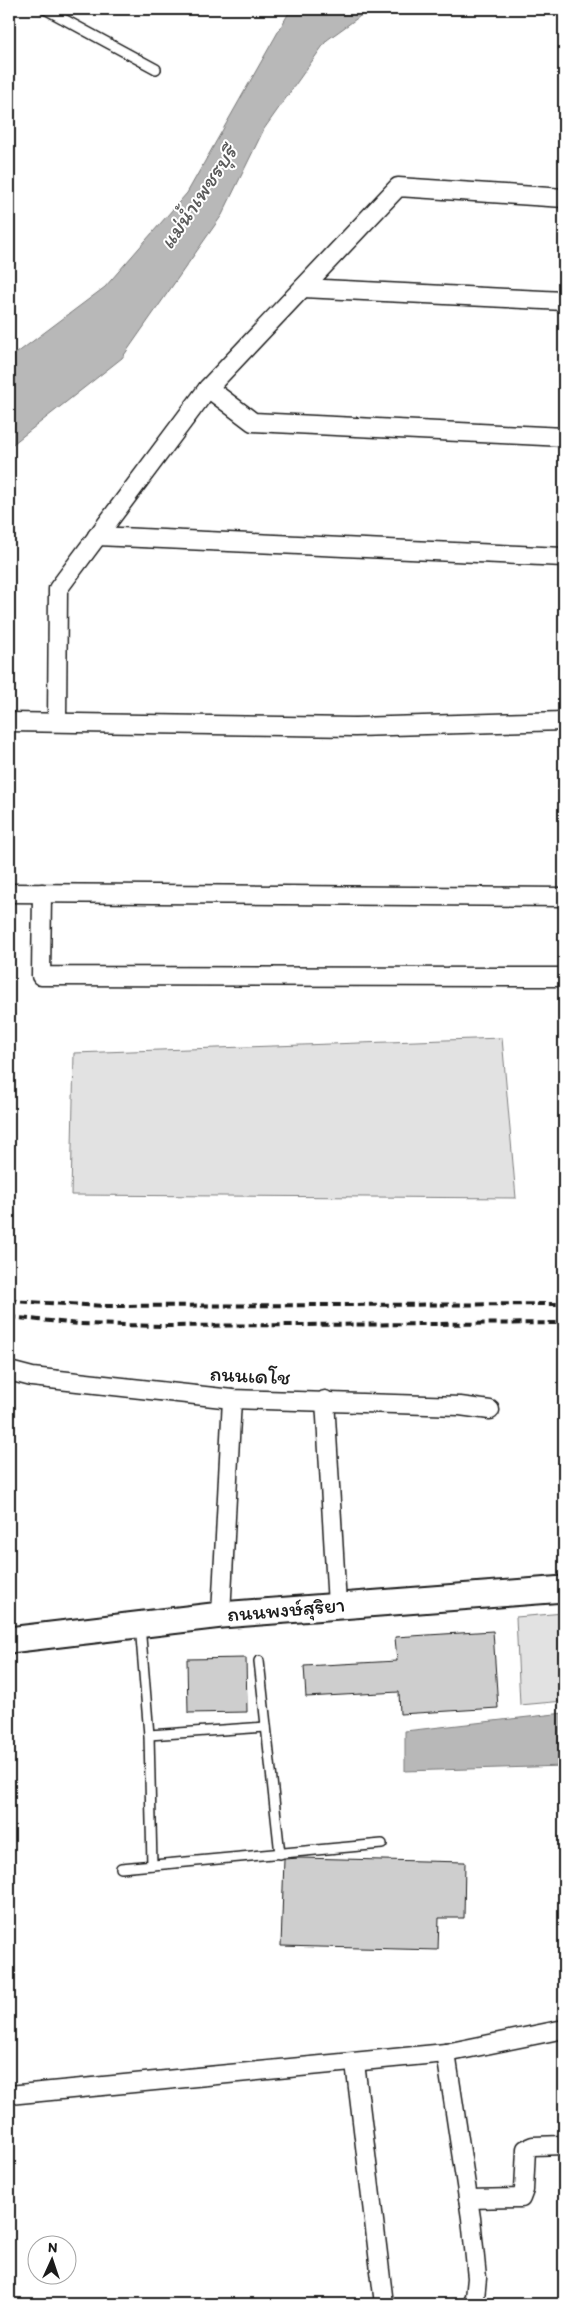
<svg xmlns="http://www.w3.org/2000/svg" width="573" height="2313" viewBox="0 0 573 2313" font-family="Itim,'Playpen Sans Thai',sans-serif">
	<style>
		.green { fill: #e2e2e2; stroke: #7f7f7f }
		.water { fill: #b8b8b8; stroke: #7a7a7a }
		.building { fill: #cecece; stroke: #1c1c1c }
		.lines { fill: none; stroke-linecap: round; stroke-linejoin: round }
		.lane-casing { stroke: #1c1c1c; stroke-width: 12 }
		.street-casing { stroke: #1c1c1c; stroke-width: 21 }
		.secondary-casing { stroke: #1c1c1c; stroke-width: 29 }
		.lane { stroke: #fff; stroke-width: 9 }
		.street { stroke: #fff; stroke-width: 18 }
		.secondary { stroke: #fff; stroke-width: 25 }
		.rail { stroke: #1c1c1c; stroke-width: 4; stroke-dasharray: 8 4; stroke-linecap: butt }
		.labels { text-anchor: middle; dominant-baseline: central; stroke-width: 4; stroke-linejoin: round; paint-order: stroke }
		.street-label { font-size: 21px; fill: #1c1c1c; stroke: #fff }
		.water-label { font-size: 22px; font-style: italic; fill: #5a5a5a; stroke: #fff }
	</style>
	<rect width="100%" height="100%" fill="#fff"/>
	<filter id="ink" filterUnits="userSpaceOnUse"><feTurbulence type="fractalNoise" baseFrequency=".02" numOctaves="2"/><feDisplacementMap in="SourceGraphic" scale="10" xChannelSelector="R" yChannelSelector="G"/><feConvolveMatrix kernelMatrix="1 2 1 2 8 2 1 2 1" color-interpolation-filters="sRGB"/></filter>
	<g filter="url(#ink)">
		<g class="green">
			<path d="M502 1038 516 1198 71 1195 74 1053Z"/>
			<path d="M564 1613V1701L520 1705 516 1617Z"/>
		</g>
		<g class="water">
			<path d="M291 9H370L327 40 264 129 222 215 122 358 9 447V359L105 287 187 193Z"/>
			<path d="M564 1713V1766L405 1771V1731Z"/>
		</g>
		<g class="building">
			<path d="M493 1631 498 1708 400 1714 399 1692 306 1697 304 1666 397 1661 395 1637Z"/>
			<path d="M246 1658 247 1712 188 1713 187 1659Z"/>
			<path d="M300 1858 465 1862 464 1918H439L438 1950 281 1946 284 1859Z"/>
		</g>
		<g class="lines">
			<defs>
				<g id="lane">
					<path d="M45 9 156 69"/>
					<path d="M140 1625 149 1735 152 1865"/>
					<path d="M259 1661 280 1854"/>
					<path d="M149 1735 266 1727"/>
					<path d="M121 1868 382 1844"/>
				</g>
				<g id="street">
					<path d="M303 288 564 301"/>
					<path d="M208 388 253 422 564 437"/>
					<path d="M97 536 564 557"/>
					<path d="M57 721 58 589 208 388 398 187 564 198"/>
					<path d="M9 722 355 727 564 721"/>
					<path d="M9 893 564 897"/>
					<path d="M42 893 41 976 564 977"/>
					<path d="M9 1371 32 1377 232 1399 460 1406 490 1410"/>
					<path d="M325 1400 337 1605"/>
					<path d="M221 1615 232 1399"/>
					<path d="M446 2053 471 2218 477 2278 475 2298 472 2304"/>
					<path d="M355 2063 384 2304"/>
					<path d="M9 2095 446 2053 564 2029"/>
					<path d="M468 2199 521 2198 524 2190 526 2149 533 2146 564 2145"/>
				</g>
				<path id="secondary" d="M9 1640 221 1615 564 1589"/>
			</defs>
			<use href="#lane" class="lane-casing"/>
			<use href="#street" class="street-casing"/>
			<use href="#secondary" class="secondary-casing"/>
			<use href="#lane" class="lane"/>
			<use href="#street" class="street"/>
			<use href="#secondary" class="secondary"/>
			<g class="rail">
				<path d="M9 1301 105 1306 564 1304"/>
				<path d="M9 1317 80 1324 164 1326 564 1323"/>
			</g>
		</g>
	</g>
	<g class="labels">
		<g class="street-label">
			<text transform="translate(250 1375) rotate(3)">ถนนเดโช</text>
			<text transform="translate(286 1609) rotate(-5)">ถนนพงษ์สุริยา</text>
		</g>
		<g class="water-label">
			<text transform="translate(198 197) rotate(-56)">แม่น้ำเพชรบุรี</text>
		</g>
	</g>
	<rect width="573" height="2313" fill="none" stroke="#fff" stroke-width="30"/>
	<rect x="15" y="15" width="543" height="2283" fill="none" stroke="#1c1c1c" stroke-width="2" filter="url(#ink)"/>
	<g transform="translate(52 2260) rotate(3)"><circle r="24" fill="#ffffff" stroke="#a4a4a4"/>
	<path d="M0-4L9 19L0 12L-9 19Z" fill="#1c1c1c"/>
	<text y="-8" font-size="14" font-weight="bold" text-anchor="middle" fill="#1c1c1c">N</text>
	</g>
</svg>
